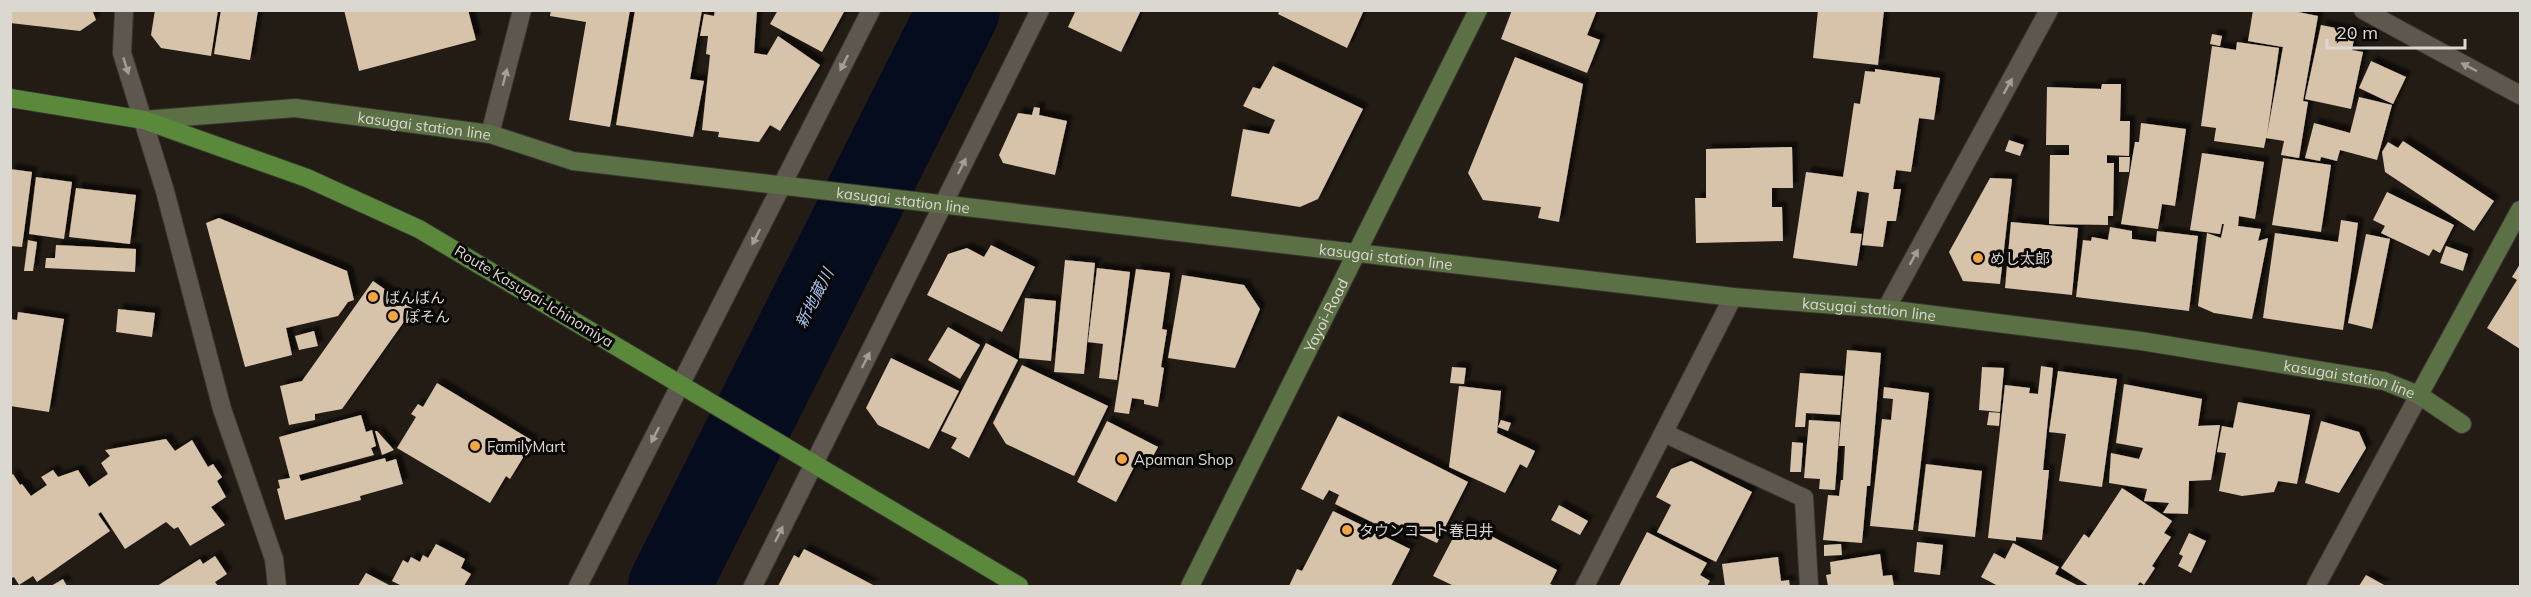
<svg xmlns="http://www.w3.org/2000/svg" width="2531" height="597" viewBox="0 0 2531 597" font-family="Mulish,'Noto Sans JP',sans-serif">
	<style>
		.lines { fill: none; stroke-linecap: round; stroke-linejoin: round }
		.river { stroke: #040c1e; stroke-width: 82 }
		.building { fill: #d7c3aa; filter: url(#shadow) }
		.street-casing { stroke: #393531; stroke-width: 20 }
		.secondary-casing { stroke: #393531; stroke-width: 20 }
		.primary-casing { stroke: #393531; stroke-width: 20 }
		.street { stroke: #5e574e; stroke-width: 18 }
		.secondary { stroke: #5c7045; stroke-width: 18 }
		.primary { stroke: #5a893c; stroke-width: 18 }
		.oneway { fill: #a39e97 }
		.poi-dot { fill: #f2a540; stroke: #090705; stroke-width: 2 }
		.labels { text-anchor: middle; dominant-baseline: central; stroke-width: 6; stroke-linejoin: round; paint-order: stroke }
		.street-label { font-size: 15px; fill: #dbd8d2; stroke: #090705 }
		.poi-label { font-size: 15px; fill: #dbd8d2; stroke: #090705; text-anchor: start }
		.water-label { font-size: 16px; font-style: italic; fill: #a6c0ed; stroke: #090705 }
	</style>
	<defs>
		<filter id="shadow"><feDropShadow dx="5.5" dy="-5.5" stdDeviation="1.5" flood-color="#0009"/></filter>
	</defs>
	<rect width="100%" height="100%" fill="#221c15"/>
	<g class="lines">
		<path class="river" d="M669 586 959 10"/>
	</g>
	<g class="building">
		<path d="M10 10H92L96 20 80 31 10 23Z"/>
		<path d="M155 10H218L211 56 161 48 151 35Z"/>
		<path d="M221 10H258L250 60 214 54Z"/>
		<path d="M344 10H468L476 40 359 71Z"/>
		<path d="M551 10H630L610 127 569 120 586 22 550 16Z"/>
		<path d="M635 10H702L690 79 704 81 693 137 616 125Z"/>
		<path d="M715 10H757L754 53 767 55 778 36 820 65 780 131 770 125 759 142 718 137 719 132 702 130 710 55 706 54 708 36H700L704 14 714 16Z"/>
		<path d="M778 10H845L822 52 770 24Z"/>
		<path d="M1076 10H1141L1121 52 1068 27Z"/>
		<path d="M1280 10H1364L1347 48 1278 14Z"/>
		<path d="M1512 10H1597L1587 35 1600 40 1587 73 1501 39Z"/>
		<path d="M1818 10H1884L1878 65 1813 58Z"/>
		<path d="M2253 10H2288L2318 16 2303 101 2308 102 2299 158 2281 155 2284 141 2266 138 2264 148 2214 141 2216 128 2201 126 2212 46 2236 50 2237 42 2279 48 2267 135 2283 47 2248 41Z"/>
		<path d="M2321 25 2355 32 2352 50 2363 52 2351 109 2305 99Z"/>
		<path d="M2212 34 2222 36 2220 46 2210 44Z"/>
		<path d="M1515 57 1583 84 1559 222 1538 218 1541 207 1483 200 1468 173Z"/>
		<path d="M2371 61 2406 77 2393 104 2359 88Z"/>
		<path d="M1273 66 1363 109 1318 199 1300 207 1231 196 1243 129 1269 134 1275 120 1243 106 1253 87 1260 89Z"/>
		<path d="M1875 69 1940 78 1934 120 1919 118 1911 172 1896 170 1893 189H1901L1896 221H1887L1883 247 1862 245 1869 193 1857 191 1850 233 1862 234 1857 266 1793 258 1806 172 1843 177 1854 103 1860 104 1865 71 1875 72Z"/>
		<path d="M2102 84H2121L2120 121H2130L2129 156 2107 155V163H2114L2113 216H2108V225L2049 224 2050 155H2069V145H2046L2047 87 2101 89Z"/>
		<path d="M2359 97 2392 105 2377 160 2340 150 2337 161 2321 157 2320 161 2305 158 2314 123 2350 133Z"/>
		<path d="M1034 107 1040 108 1039 115 1067 121 1055 175 1003 163 999 155 1018 113 1032 115Z"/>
		<path d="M2141 123 2186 129 2175 206 2162 204 2158 229 2121 224 2135 142H2139Z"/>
		<path d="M2009 140 2024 145 2020 156 2005 151Z"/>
		<path d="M2403 141 2494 201 2474 231 2385 172 2382 152 2388 142 2398 148Z"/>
		<path d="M1792 147 1793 188H1772V207H1782L1783 241 1696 243 1695 198H1706V149Z"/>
		<path d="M2202 153 2264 162 2255 219 2239 216 2238 226 2261 229 2258 241 2268 238 2252 319 2214 313 2198 306 2207 233 2221 238 2224 224H2222L2220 234 2190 230Z"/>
		<path d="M2119 157H2130L2129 172H2119Z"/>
		<path d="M2283 158 2331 165 2321 232 2272 225Z"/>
		<path d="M10 169 32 172 22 247 10 246Z"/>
		<path d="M36 177 72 182 64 239 29 234Z"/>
		<path d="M1990 178 2012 179 2000 284 1963 281 1949 252Z"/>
		<path d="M76 188 136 195 130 244 69 237Z"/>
		<path d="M2387 192 2454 225 2440 253 2433 249 2429 256 2381 233 2385 226 2373 220Z"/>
		<path d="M219 218 347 271 354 300 348 302 338 316 286 328 292 355 245 367 206 223Z"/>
		<path d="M2341 220 2358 223 2343 330 2263 318 2275 233 2338 242Z"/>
		<path d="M2011 222 2078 228 2072 295 2005 288Z"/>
		<path d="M2110 227 2132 231V239L2156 242 2157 231 2198 236 2189 311 2076 297 2083 240 2091 241 2092 237 2108 240Z"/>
		<path d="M2366 234 2390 239 2372 329 2348 323Z"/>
		<path d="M28 240 37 242 33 271H24Z"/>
		<path d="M56 245 136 249 135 272 45 268 46 258H55Z"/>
		<path d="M991 245 1035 267 1002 332 927 295 948 254 967 248 984 257Z"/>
		<path d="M2446 246 2468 254 2463 271 2440 263Z"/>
		<path d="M1065 260 1095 263 1084 374 1054 372Z"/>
		<path d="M2520 264V349L2487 328 2517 280 2512 277Z"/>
		<path d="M1097 268 1130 272 1117 380 1099 378 1103 344 1088 342Z"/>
		<path d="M1136 269 1170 273 1162 329 1167 330 1161 367 1164 368 1158 407 1144 404V400L1132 398 1129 414 1114 412Z"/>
		<path d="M1182 275 1244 285 1260 309 1235 368 1168 358Z"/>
		<path d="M373 281 413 309 342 409 315 414V420L289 425 280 386 302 381Z"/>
		<path d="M1025 298 1056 301 1051 361 1019 358Z"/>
		<path d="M118 309 155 313 152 337 116 332Z"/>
		<path d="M18 312 64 319 49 412 10 406 12 393H10V319L17 320Z"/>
		<path d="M948 327 980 345 960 379 928 360Z"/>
		<path d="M314 331 318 346 299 350 295 336Z"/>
		<path d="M986 343 1018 360 969 458 951 448 957 438 941 431Z"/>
		<path d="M1847 350 1881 353 1870 486H1867L1862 543 1823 540 1828 495 1839 496 1841 480H1843L1845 446H1839Z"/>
		<path d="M891 358 959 391 929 449 878 425 866 408Z"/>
		<path d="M1022 365 1108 406 1074 476 1006 444 993 423Z"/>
		<path d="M2041 366 2053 368 2043 470H2049L2042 540 2016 537V541L1988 538 2005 385 2030 388 2029 393 2038 394Z"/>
		<path d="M1452 367 1466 368 1464 384 1450 383Z"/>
		<path d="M1982 367 2004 368 2000 412 1979 410Z"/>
		<path d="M2058 371 2117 379 2102 487 2059 481 2066 434 2049 432Z"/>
		<path d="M1800 373 1843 376 1840 415 1806 413 1805 427H1795Z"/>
		<path d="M437 383 533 441 510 479 506 476 490 503 397 448 416 417 411 414 418 404 423 407Z"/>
		<path d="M2124 384 2202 399 2198 426 2220 425 2211 480 2189 481 2188 514 2163 513 2169 503 2144 501 2147 489 2109 483 2111 453 2139 459 2143 448 2116 443Z"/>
		<path d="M1459 386 1501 391 1497 433 1535 451 1527 468 1520 464 1505 493 1449 467Z"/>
		<path d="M1884 387 1929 393 1913 530 1870 526 1882 419 1891 420 1893 399 1883 398Z"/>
		<path d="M2238 402 2310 415 2297 484 2278 481 2274 492 2242 496 2219 491 2226 453 2217 452 2222 426 2233 428Z"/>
		<path d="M1989 412 2000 413 1999 426 1987 425Z"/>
		<path d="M361 415 366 432 372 430 376 446 371 448 374 455 299 475 301 481 385 458 386 462 396 459 403 484 360 496 361 500 285 520 277 489 280 488 278 480 290 478 279 437Z"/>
		<path d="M1338 416 1468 482 1437 543 1392 522 1388 530 1335 504 1339 495 1329 490 1323 500 1301 489Z"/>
		<path d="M1501 420 1511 423 1508 431 1498 427Z"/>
		<path d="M1809 420 1840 422 1835 490 1819 489 1820 479 1804 478Z"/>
		<path d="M1107 421 1158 447 1147 467 1137 461 1116 502 1077 482Z"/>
		<path d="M2321 421 2359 432 2366 448 2339 493 2305 483Z"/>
		<path d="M375 431H377L394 450 382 455Z"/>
		<path d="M166 439 175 451 192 440 208 467 213 464 222 477 217 481 226 497 211 507 225 525 190 546 178 527 174 529 166 522 125 549 101 512 98 514 110 531 37 582 33 576 19 585 14 577 10 579V475L13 474 20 485 22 484 31 496 47 485 41 477 53 470 58 477 78 470 89 487 108 474 101 463 110 456 105 450Z"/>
		<path d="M1792 442 1803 443 1801 472H1790Z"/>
		<path d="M1691 461 1752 492 1716 562 1657 532 1671 505 1656 497 1671 469Z"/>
		<path d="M1926 464 1982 471 1975 537 1918 531Z"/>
		<path d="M2122 488 2172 521 2164 533 2171 537 2152 566 2155 568 2144 585 2140 582 2137 586H2089L2061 568 2084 534 2089 538Z"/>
		<path d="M1559 505 1588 521 1580 535 1551 520Z"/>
		<path d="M1333 511 1410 549 1391 586H1289L1297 569 1302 571Z"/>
		<path d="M1462 521 1557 570 1550 584 1555 586H1454L1433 576Z"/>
		<path d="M1647 532 1707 563 1700 575 1710 581 1707 586H1619Z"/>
		<path d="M2189 533 2206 541 2191 573 2178 566 2183 556 2179 554Z"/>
		<path d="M1917 542 1943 545 1940 575 1914 572Z"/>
		<path d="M2013 543 2059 567 2055 574 2079 586H1998L1981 577 1994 553 2005 559Z"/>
		<path d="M436 544 465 559 461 568 471 574 464 586H402L392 581 403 560 408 563 411 557 420 562 423 555 428 558Z"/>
		<path d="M1841 544 1842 555 1824 556V545Z"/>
		<path d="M804 549 875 586H778L794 555 799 558Z"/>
		<path d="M1880 554 1883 576 1892 575 1894 586H1828L1826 575 1831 574 1830 562Z"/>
		<path d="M215 556 227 574 215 582 218 586H157L200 559 203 564Z"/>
		<path d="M1778 557 1781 581 1789 580 1790 586H1725L1722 564Z"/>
		<path d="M366 573 391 586H358Z"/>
		<path d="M2366 575 2386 586H2359Z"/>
		<path d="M63 579 67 586H51Z"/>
	</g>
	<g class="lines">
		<defs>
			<g id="street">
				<path d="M124 10 122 53 165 191 222 409 274 559 277 586"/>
				<path d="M2363 10 2520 95"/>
				<path d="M490 134 522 10"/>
				<path d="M1886 309 2049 10"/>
				<path d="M1664 433 1804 498 1809 586"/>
				<path d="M578 586 871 10"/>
				<path d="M753 586 1040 10"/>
				<path d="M1585 586 1733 297"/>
				<path d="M2316 586 2419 395"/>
			</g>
			<g id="secondary">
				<path id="s1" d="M144 120 295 108 490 134 573 161 1733 297 1886 309 2141 341 2384 381 2419 395 2462 424"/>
				<path d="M2419 395 2520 210"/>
				<path id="s2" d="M1190 586 1478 10"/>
			</g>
			<path id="primary" d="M10 98 144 120 307 178 419 229 1019 586"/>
		</defs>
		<use href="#street" class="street-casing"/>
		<use href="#secondary" class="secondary-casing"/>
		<use href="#primary" class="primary-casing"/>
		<use href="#street" class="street"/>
		<use href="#secondary" class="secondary"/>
		<use href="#primary" class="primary"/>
	</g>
	<defs><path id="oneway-solid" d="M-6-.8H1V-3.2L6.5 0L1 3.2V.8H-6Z" transform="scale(1.5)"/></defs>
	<g class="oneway">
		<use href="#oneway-solid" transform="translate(844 63) rotate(117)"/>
		<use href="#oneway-solid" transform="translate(126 66) rotate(72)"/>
		<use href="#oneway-solid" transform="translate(2469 67) rotate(-152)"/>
		<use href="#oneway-solid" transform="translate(505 77) rotate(-75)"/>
		<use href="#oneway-solid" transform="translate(2008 86) rotate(-61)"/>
		<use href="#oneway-solid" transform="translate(962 166) rotate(-63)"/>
		<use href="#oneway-solid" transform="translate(756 237) rotate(117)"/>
		<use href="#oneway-solid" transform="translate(1914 257) rotate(-61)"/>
		<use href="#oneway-solid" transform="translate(866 360) rotate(-63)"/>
		<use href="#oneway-solid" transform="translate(655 435) rotate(117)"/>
		<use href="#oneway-solid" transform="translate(779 534) rotate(-64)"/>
	</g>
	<g class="poi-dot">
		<circle cx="1978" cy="258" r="6"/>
		<circle cx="373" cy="297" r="6"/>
		<circle cx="393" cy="316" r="6"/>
		<circle cx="475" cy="446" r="6"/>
		<circle cx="1122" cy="459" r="6"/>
		<circle cx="1347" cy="530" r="6"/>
	</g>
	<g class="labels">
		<g class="street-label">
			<text stroke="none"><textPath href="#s1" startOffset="282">kasugai station line</textPath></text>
			<text stroke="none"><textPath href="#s1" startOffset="768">kasugai station line</textPath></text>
			<text stroke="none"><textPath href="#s1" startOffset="1254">kasugai station line</textPath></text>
			<text transform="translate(534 296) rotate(31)">Route Kasugai-Ichinomiya</text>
			<text stroke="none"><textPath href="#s1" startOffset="1740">kasugai station line</textPath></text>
			<text stroke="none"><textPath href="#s2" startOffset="303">Yayoi-Road</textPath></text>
			<text stroke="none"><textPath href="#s1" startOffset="2226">kasugai station line</textPath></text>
		</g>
		<g class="poi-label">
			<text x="1990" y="258">めし太郎</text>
			<text x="385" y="297">ばんばん</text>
			<text x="405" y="316">ぽそん</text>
			<text x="487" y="446">FamilyMart</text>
			<text x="1134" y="459">Apaman Shop</text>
			<text x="1359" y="530">タウンコート春日井</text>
		</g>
		<g class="water-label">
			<text transform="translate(814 298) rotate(-63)">新地蔵川</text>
		</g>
	</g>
	<rect width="2531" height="597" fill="none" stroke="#dbd8d2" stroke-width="24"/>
	<path d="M2327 39v9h138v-9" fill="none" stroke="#dbd8d2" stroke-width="3"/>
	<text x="2336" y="39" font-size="18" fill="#dbd8d2" stroke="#090705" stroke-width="4.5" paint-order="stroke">20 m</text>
</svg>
